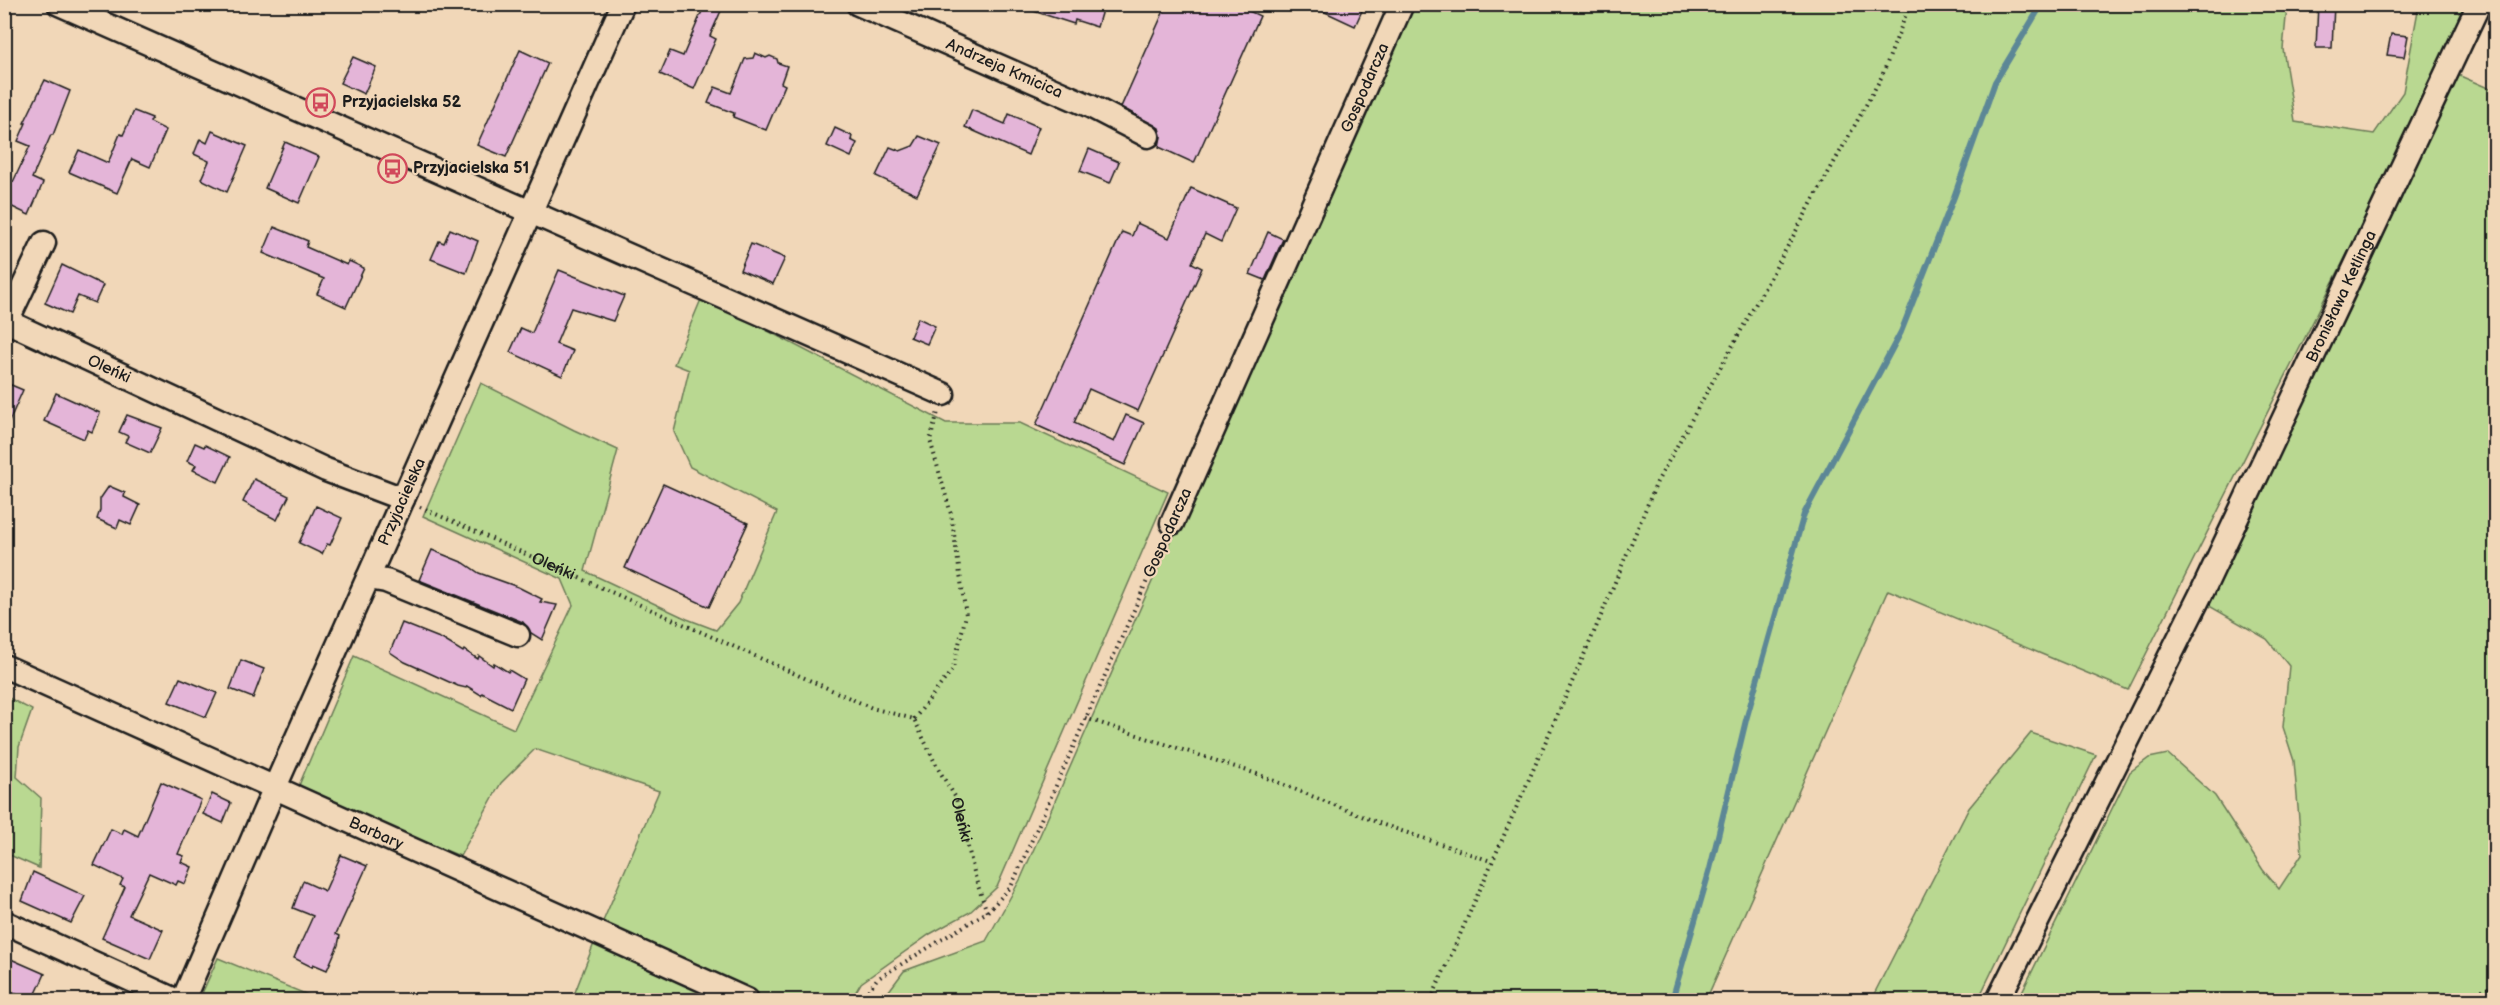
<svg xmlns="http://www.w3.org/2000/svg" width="2500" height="1005" viewBox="0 0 2500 1005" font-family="'Balsamiq Sans',sans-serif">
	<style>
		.green { fill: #b9d891; stroke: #6a7a56; stroke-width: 1.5 }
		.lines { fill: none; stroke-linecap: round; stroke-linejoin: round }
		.stream { stroke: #5c8796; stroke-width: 6 }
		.building { fill: #e4b5d8; stroke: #1c1c1c; stroke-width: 1.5 }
		.minor-casing { stroke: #1c1c1c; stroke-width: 27 }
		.path { stroke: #1c1c1c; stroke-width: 4; stroke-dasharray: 1.5 4.5; stroke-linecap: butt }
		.minor { stroke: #f1d7b8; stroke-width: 22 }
		.labels { text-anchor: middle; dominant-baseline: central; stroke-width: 4.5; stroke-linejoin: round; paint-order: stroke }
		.street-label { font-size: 16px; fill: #1c1c1c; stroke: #f1d7b8 }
		.poi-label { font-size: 16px; font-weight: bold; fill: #1c1c1c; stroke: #f1d7b8; text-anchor: start }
	</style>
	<rect width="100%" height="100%" fill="#f1d7b8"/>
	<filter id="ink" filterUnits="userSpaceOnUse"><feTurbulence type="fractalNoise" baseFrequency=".0167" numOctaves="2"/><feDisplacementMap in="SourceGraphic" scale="12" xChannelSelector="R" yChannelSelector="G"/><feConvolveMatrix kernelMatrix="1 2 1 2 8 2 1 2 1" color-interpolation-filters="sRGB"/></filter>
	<g filter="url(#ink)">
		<g class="green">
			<path d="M1407 5H2290L2287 7 2283 49 2295 122 2374 134 2403 92 2419 5H2472L2128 690 1888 590 1706 1000H882L904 971 986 941 1021 878Z"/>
			<path d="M2458 75 2495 91V1000H2018L2130 772 2149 758 2168 754 2215 796 2263 870 2279 889 2302 854 2294 761 2283 727 2289 666 2267 639 2204 603 2354 300Z"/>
			<path d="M702 297 946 423H1020L1168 492 997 887 970 912 930 934 861 983 851 1000H572L598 933 659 791 535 749 501 783 460 856 297 790 354 656 514 729 573 605 562 579 423 516 481 383 574 430 618 450 585 571 687 619 716 630 738 603 777 512 690 467 674 432 689 370 674 364Z"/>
			<path d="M5 696 32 710 19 747 17 777 41 798 39 868 5 853Z"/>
			<path d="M2031 733 2096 755 1978 1000H1871L1969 808Z"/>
			<path d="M218 958 320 1000H199Z"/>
		</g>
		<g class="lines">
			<path class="stream" d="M1672 1000 1710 869 1746 720 1804 514 1901 332 1954 197 1995 82 2042 4"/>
		</g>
		<g class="building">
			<path d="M705 4H724L710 36 716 39 694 89 660 74 670 51 683 56Z"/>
			<path d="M1025 4H1096L1095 8 1102 10 1097 27 1075 20 1074 24 1024 8Z"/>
			<path d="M1167 4H1234L1260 16 1194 163 1159 147 1161 136 1159 128 1121 107Z"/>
			<path d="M1308 4H1365L1355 26Z"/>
			<path d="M2318 4H2334L2332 48H2316Z"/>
			<path d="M2391 34 2408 36 2404 57 2387 55Z"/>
			<path d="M520 50 548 63 506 157 477 145Z"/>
			<path d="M755 53 766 58 770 56 777 59 778 63 787 66 781 83 785 85 766 130 733 117 734 113 708 103 715 87 731 93 745 59 753 58Z"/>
			<path d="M353 57 376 67 364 94 340 83Z"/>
			<path d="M45 80 70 91 53 135H51L32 178 43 183 29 215 4 203V193L10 180 13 182 30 146 18 141 26 123H24Z"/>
			<path d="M972 110 1005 124 1009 114 1039 127 1028 155 965 127Z"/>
			<path d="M134 111 152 118 150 122 166 130 150 167 132 159 117 193 69 172 79 150 108 163 120 134 123 135Z"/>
			<path d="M835 128 852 136 851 140 857 143 851 157 827 146Z"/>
			<path d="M212 131 247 146 227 192 201 179 209 161 194 154 200 139 207 143Z"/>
			<path d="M919 136 941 145 917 195 876 176 890 147 900 151 913 146Z"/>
			<path d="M285 142 319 157 299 203 265 188Z"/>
			<path d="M1089 149 1119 162 1110 183 1080 171Z"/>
			<path d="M1191 188 1236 208 1221 242 1205 234 1192 263 1202 268 1138 411 1089 389 1074 423 1114 442 1126 415 1144 423 1125 465 1036 425 1122 232 1132 236 1137 223 1169 238Z"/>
			<path d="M274 227 308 241 306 247 347 265 349 261 364 268 346 307 317 294 324 279 263 253Z"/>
			<path d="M450 229 478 241 466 273 431 259 439 241 444 243Z"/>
			<path d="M1268 232 1283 239 1265 280 1250 274Z"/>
			<path d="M751 244 785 258 773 284 740 270Z"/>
			<path d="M62 265 103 285 95 303 78 296 70 314 45 303Z"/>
			<path d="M559 270 624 296 613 321 571 308 556 344 573 351 562 376 510 352 521 328 532 333Z"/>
			<path d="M918 318 935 326 927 344 910 337Z"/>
			<path d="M4 382 23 390 4 433Z"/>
			<path d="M56 393 100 413 92 432 88 430 84 439 44 421Z"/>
			<path d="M127 415 162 428 150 453 125 442 128 436 119 432Z"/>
			<path d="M195 443 204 447 205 445 230 457 218 482 193 470 196 465 187 461Z"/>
			<path d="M254 479 289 496 277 520 243 502Z"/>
			<path d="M663 484 748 523 709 607 625 568Z"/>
			<path d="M109 486 125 493 124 497 140 505 131 525 120 520 117 528 97 519 100 510V499Z"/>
			<path d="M316 506 342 518 330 545 327 544 322 554 299 543Z"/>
			<path d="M432 550 464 563 479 573 518 587 542 599 540 602 557 605 542 640 531 633 523 622 419 580Z"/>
			<path d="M402 623 442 639 463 652 464 650 478 659 479 656 493 666 494 663 508 672 509 670 524 679 511 708 482 693 481 695 467 686 466 688 458 686 405 662 390 652Z"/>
			<path d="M241 660 264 669 253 698 230 689Z"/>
			<path d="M180 678 217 693 206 717 169 702Z"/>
			<path d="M161 782 201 800 178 854 184 856 181 862 192 867 185 884 178 881 176 885 149 873 129 915 163 930 150 959 102 938 125 887 120 885 123 879 94 865 111 829 122 834 124 829 138 836Z"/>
			<path d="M212 794 231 803 223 823 203 814Z"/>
			<path d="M341 855 367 866 336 934 340 936 338 945 327 970 313 964 312 967 294 958 313 916 293 908 303 881 325 891Z"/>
			<path d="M33 872 85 896 71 923 22 901Z"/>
			<path d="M4 956 45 974 33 1000 4 990Z"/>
		</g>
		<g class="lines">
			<defs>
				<g id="minor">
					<path d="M59 4 943 394"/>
					<path id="s2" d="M858 4 1090 106 1148 136"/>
					<path id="s3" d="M4 320 326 470 403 499"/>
					<path d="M7 321 44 243"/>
					<path id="s4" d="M1172 523 1402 4"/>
					<path d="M368 578 386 581 518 635"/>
					<path id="s5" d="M4 666 747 1000"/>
					<path d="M4 922 175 1000"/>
					<path id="s6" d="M183 1000 275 787 623 4"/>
					<path id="s7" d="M1998 1000 2203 590 2479 4"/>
				</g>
			</defs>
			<use href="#minor" class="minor-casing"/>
			<g class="path">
				<path id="s1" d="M420 507 872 708 914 719 937 767 956 798 976 880 987 912"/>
				<path d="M1085 718 1257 774 1384 825 1491 861"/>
				<path d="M914 719 953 669 966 615 951 514 930 440 938 412"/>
				<path d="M861 1000 877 979 987 912 1011 887 1165 540"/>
				<path d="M1431 1000 1592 637 1657 482 1882 76 1910 4"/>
				<path d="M2461 1000 2462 997 2496 985"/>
			</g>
			<use href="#minor" class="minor"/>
		</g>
	</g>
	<defs>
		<symbol id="bus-ring" viewBox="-11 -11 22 22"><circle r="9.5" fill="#f1d7b8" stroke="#d1495b" stroke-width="1.5"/><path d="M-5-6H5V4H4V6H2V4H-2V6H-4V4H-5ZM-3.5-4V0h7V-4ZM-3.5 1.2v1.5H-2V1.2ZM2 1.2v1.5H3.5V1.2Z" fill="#d1495b"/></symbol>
	</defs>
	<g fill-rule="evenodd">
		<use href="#bus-ring" x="304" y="86" width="33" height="33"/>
		<use href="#bus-ring" x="376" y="152" width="33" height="33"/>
	</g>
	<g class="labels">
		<g class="street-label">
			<text stroke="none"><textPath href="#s2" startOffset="160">Andrzeja Kmicica</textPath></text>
			<text stroke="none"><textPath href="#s4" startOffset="476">Gospodarcza</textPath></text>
			<text stroke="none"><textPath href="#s7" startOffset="783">Bronisława Ketlinga</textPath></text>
			<text stroke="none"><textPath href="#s3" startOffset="116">Oleńki</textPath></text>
			<text stroke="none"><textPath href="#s6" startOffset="544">Przyjacielska</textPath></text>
			<text transform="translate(1168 533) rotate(-66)">Gospodarcza</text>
			<text stroke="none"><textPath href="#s1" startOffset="146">Oleńki</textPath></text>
			<text stroke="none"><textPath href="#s1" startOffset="650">Oleńki</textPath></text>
			<text stroke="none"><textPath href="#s5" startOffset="408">Barbary</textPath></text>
		</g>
		<g class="poi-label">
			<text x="342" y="102">Przyjacielska 52</text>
			<text x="413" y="168">Przyjacielska 51</text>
		</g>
	</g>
	<rect width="2500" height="1005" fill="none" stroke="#f1d7b8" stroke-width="24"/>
	<rect x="12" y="12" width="2476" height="981" fill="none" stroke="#1c1c1c" stroke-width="2" filter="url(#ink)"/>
</svg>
